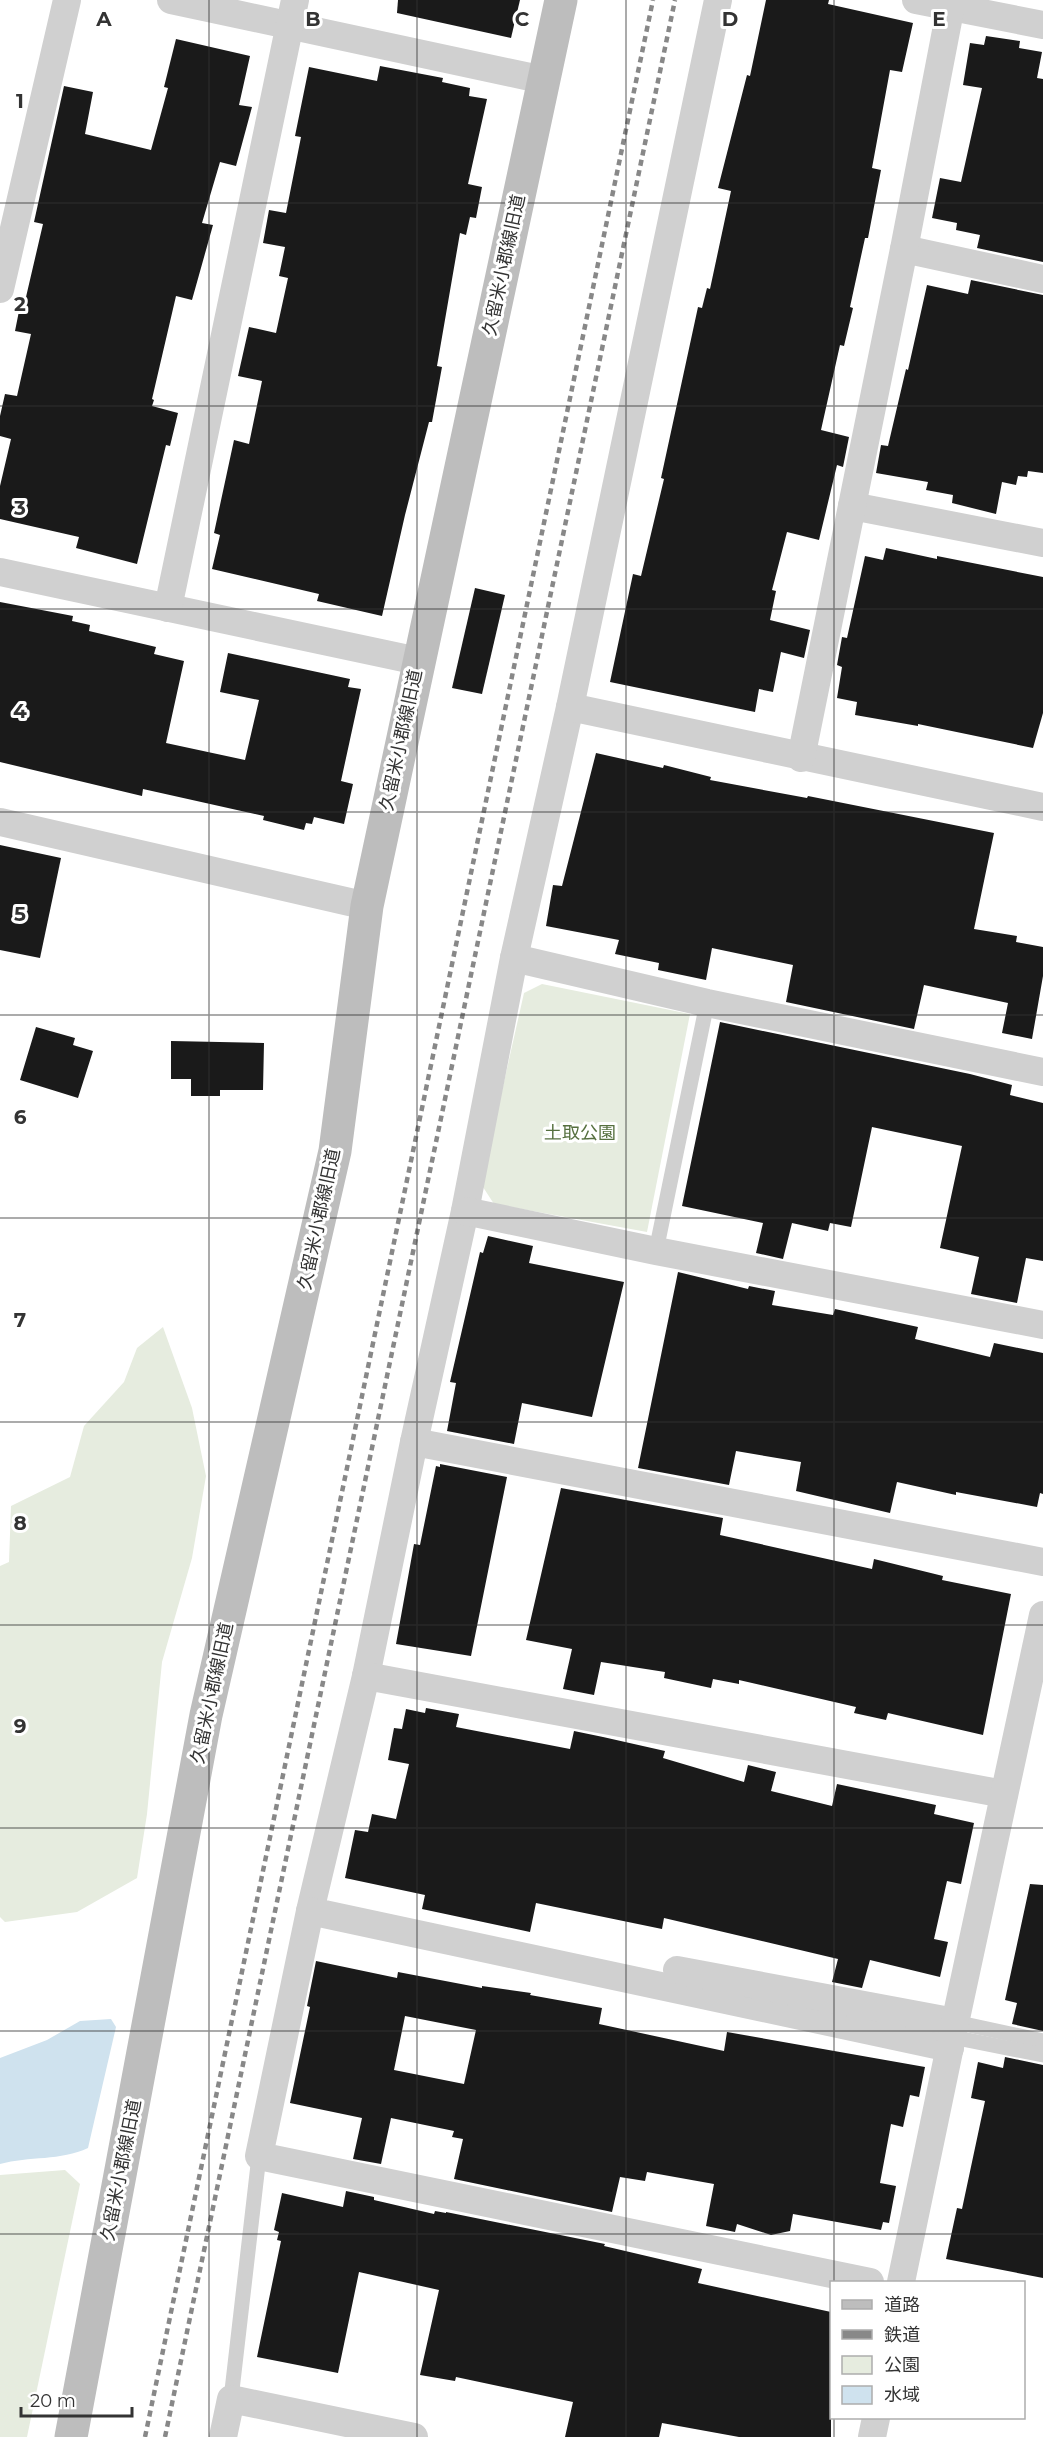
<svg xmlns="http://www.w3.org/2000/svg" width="1043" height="2437" viewBox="0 0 1043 2437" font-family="Montserrat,'Noto Sans JP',sans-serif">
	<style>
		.green { fill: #e6ecdf }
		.water { fill: #cfe2ee }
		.building { fill: #1a1a1a; fill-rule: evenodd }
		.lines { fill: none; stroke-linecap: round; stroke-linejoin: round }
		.lane { stroke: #d0d0d0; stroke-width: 15 }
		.street { stroke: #d0d0d0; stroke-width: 28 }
		.secondary { stroke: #bdbdbd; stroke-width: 33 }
		.rail { stroke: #888; stroke-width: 4.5; stroke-dasharray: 6 4.5; stroke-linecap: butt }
		.grid { fill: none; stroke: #333; stroke-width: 1.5; stroke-opacity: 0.55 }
		.labels { text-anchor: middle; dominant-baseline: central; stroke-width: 6; stroke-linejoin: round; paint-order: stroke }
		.street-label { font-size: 18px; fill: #333; stroke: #fff }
		.park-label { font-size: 18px; fill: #56703f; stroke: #fff }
		.grid-label { font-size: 20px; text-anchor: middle; font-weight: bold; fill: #333; stroke: #fff; stroke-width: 6; stroke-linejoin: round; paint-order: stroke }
	</style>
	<rect width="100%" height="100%" fill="#fff"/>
	<g class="green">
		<path d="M542 984 690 1014 647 1232 494 1204 481 1184 524 993Z"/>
		<path d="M163 1327 192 1408 206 1476 192 1558 162 1662 147 1814 137 1878 77 1912 5 1922 0 1917V1566L9 1562 11 1506 70 1477 84 1426 124 1382 137 1348Z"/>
		<path d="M65 2170 80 2184 27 2437H0V2175Z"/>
	</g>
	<path class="water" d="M111 2019 116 2027 88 2148C61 2161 29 2156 0 2164V2058L47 2040 80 2021Z"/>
	<g class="building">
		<path d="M398 0H520L511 38 397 13Z"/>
		<path d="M766 0H829L828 4 913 23 902 72 890 70 872 168 881 170 868 238H865L850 307 853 308 844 346 840 345 821 430 849 437 843 467 837 465 819 540 787 532 772 590 776 591 770 620 810 630 804 658 781 652 773 692 759 689 755 712 610 682 633 574 641 576 664 479 661 478 698 307 702 308 707 288 710 289 731 191 718 188 747 75 750 76Z"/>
		<path d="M986 36 1020 41 1019 48 1042 52 1037 78 1043 79V262L977 248 980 235 956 230 957 223 932 218 940 178 961 182 982 88 963 85 970 43 984 45Z"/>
		<path d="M176 39 250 56 239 105 252 107 236 166 220 162 202 223 213 225 192 300 176 296 152 399 154 400 152 406 178 413 170 446 166 445 137 564 76 548 79 537 0 519V486L11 439 0 436V416L5 394 17 396 31 334 15 331 22 296 26 297 43 224 34 222 64 86 93 92 85 134 151 150 168 88 164 87Z"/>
		<path d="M380 66 443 78 442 82 470 88 469 96 487 99 468 184 482 187 476 218 470 217 466 235 460 233 437 366 442 367 432 422H429L405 515 382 616 317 601 319 594 212 569 220 535 214 533 234 440 249 444 262 381 238 376 249 327 276 333 288 278 279 276 285 247 263 243 269 210 286 213 301 137 295 136 309 67 377 81Z"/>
		<path d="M971 280 1043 295V473L1028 471 1027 477 1018 476 1016 485 1002 482 996 514 952 503 953 495 926 490 928 482 876 473 881 445 888 446 906 369 908 370 927 285 968 294Z"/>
		<path d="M886 548 937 559V556L1043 577V713L1033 748 918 724V726L855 715 857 702 837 698 842 667 837 665 842 637 847 638 865 556 883 560Z"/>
		<path d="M475 588 505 595 482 694 452 688Z"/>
		<path d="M0 602 73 616 72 621 90 625 89 631 156 647 154 654 184 661 166 743 245 760 259 700 220 692 228 653 350 679 348 687 361 689 341 781 353 784 344 824 314 817 312 824 306 823 304 830 263 820 264 816 143 789 142 796 0 762Z"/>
		<path d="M596 753 663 768 664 765 711 777 710 780 807 798 808 796 994 833 974 929 1017 936 1016 942 1043 947V976L1032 1039 1002 1033 1008 1003 924 985 914 1029 786 1002 793 965 712 948 706 980 658 970 659 963 615 954 619 940 546 926 553 885 562 886Z"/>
		<path d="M0 845 61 858 40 958 0 950Z"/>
		<path d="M720 1022 970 1074 1012 1085 1010 1095 1043 1103V1261L1026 1258 1017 1303 971 1294 979 1257 940 1248 962 1146 872 1127 851 1227 830 1223 828 1231 792 1223 783 1259 756 1253 763 1223 682 1206Z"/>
		<path d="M36 1027 75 1038 73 1045 93 1051 78 1098 20 1080Z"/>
		<path d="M171 1041 264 1043 263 1090H220V1096H191V1079H171Z"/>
		<path d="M488 1236 533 1246 529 1263 624 1282 592 1417 522 1403 514 1444 447 1431 456 1383 450 1382 480 1252 483 1253Z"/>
		<path d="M678 1272 748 1289 749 1286 775 1291 772 1305 833 1315 835 1309 918 1327 915 1339 990 1357 994 1343 1043 1353V1494L1040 1493 1037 1507 956 1492V1495L897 1482 890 1513 796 1491 801 1462 736 1451 729 1485 638 1468Z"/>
		<path d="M440 1464 507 1477 471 1656 396 1644 414 1544 420 1545 436 1466 440 1467Z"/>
		<path d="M561 1488 723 1518 720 1535 872 1569 874 1559 943 1576 942 1580 1011 1594 983 1735 888 1713 886 1720 854 1713 856 1707 739 1680V1684L713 1679 711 1688 664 1678 665 1672 601 1662 594 1695 563 1689 572 1649 526 1640Z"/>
		<path d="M426 1708 459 1714 456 1727 570 1749 574 1731 603 1737 665 1751 663 1758 744 1782 748 1765 776 1772 771 1791 832 1806 837 1784 936 1805 934 1814 974 1823 961 1884 947 1881 934 1939 948 1942 940 1977 870 1960 862 1988 832 1982 838 1959 664 1918 662 1929 536 1903 530 1932 422 1909 425 1895 345 1878 355 1830 368 1832 372 1814 396 1819 409 1764 388 1760 394 1728 402 1729 406 1709 425 1713Z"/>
		<path d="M1030 1884 1043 1885V2031L1012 2024 1017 2003 1005 2000Z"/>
		<path d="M316 1961 397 1978 398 1972 482 1988V1986L531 1993 530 1995 602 2008 599 2024 724 2051 727 2032 925 2067 919 2097 910 2095 903 2127 891 2124 880 2183 896 2186 889 2223 883 2222 881 2230 793 2214 790 2231 771 2235 737 2224 735 2232 706 2226 714 2184 647 2172 645 2181 620 2177 612 2212 454 2179 463 2139 452 2137 454 2131 391 2118 381 2164 353 2159 362 2118 290 2103 310 2007 307 2006ZM405 2016 476 2030 464 2084 394 2070Z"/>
		<path d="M1005 2057 1043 2065V2278L946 2259 957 2208 962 2209 985 2101 971 2098 978 2062 1003 2068Z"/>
		<path d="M346 2191 374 2197V2200L434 2214 435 2211 446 2213V2212L605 2244 604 2246 702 2269 698 2283 831 2312V2437H739L662 2423 659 2437H565L573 2402 456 2377 455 2381 420 2375 439 2290 359 2272 338 2373 257 2357 281 2241 277 2240 279 2232 274 2230 282 2193 343 2207Z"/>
	</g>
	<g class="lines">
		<g class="lane">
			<path d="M656 1251 707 1003"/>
			<path d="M955 2022 1043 2041"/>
			<path d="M952 2037 1043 2055"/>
			<path d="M231 2399 259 2156"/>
		</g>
		<g class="street">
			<path d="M171 0 544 80"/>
			<path d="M718 0 570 707 514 958 465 1211 414 1442 366 1676 310 1911 950 2048"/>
			<path d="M916 0 1043 25"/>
			<path d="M904 249 1043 279"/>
			<path d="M0 289 67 0"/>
			<path d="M852 506 1043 543"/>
			<path d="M0 572 418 661"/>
			<path d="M168 608 295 0"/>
			<path d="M570 707 1043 807"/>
			<path d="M801 758 904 249 952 0"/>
			<path d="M0 822 367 906"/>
			<path d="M514 958 707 1003 1043 1072"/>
			<path d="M465 1211 656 1251 1043 1325"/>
			<path d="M414 1442 1043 1562"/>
			<path d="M366 1676 1004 1794"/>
			<path d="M310 1911 259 2156 870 2282"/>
			<path d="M677 1970 955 2022"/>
			<path d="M901 2282 952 2037 1043 1615"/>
			<path d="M223 2437 231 2399 414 2437"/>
			<path d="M872 2437 876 2418"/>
		</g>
		<path class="secondary" d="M71 2437 206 1715 335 1151 367 906 561 0"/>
		<g class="rail">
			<path d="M145 2437 653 0"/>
			<path d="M165 2437 675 0"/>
		</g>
	</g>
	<path class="grid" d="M209 0V2437M417 0V2437M626 0V2437M834 0V2282M0 203H1043M0 406H1043M0 609H1043M0 812H1043M0 1015H1043M0 1218H1043M0 1422H1043M0 1625H1043M0 1828H1043M0 2031H1043M0 2234H1043M834 2418V2437"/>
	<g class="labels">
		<g class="street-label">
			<text transform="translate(504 265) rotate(-78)">久留米小郡線旧道</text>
			<text transform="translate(401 740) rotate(-78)">久留米小郡線旧道</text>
			<text transform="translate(319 1219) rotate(-78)">久留米小郡線旧道</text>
			<text transform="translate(212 1693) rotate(-78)">久留米小郡線旧道</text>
			<text transform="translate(121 2170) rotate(-79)">久留米小郡線旧道</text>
		</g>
		<g class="park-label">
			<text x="580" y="1133">土取公園</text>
		</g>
	</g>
	<g class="grid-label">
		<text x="104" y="26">A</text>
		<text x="313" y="26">B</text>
		<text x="522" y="26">C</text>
		<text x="730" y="26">D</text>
		<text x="939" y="26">E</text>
		<text x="20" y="108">1</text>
		<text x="20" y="311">2</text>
		<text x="20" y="515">3</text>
		<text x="20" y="718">4</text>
		<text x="20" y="921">5</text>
		<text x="20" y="1124">6</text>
		<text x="20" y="1327">7</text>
		<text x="20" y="1530">8</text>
		<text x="20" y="1733">9</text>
	</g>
	<rect x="830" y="2281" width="195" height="138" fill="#ffffff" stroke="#adadad" stroke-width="1.5"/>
	<rect x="842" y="2300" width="30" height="9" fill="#bdbdbd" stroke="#adadad" stroke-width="1.5"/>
	<text x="884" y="2311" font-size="18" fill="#333333">道路</text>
	<rect x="842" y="2330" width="30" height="9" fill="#888888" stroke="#adadad" stroke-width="1.5"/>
	<text x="884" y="2341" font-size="18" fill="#333333">鉄道</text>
	<rect x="842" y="2356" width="30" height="18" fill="#e6ecdf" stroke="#adadad" stroke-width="1.5"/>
	<text x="884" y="2371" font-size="18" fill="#333333">公園</text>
	<rect x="842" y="2386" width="30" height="18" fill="#cfe2ee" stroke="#adadad" stroke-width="1.5"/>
	<text x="884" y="2401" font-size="18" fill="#333333">水域</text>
	<path d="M21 2407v9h111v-9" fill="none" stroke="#333333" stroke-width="3"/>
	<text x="30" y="2407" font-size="18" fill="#333333" stroke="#ffffff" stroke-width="4.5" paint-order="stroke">20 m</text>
</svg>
